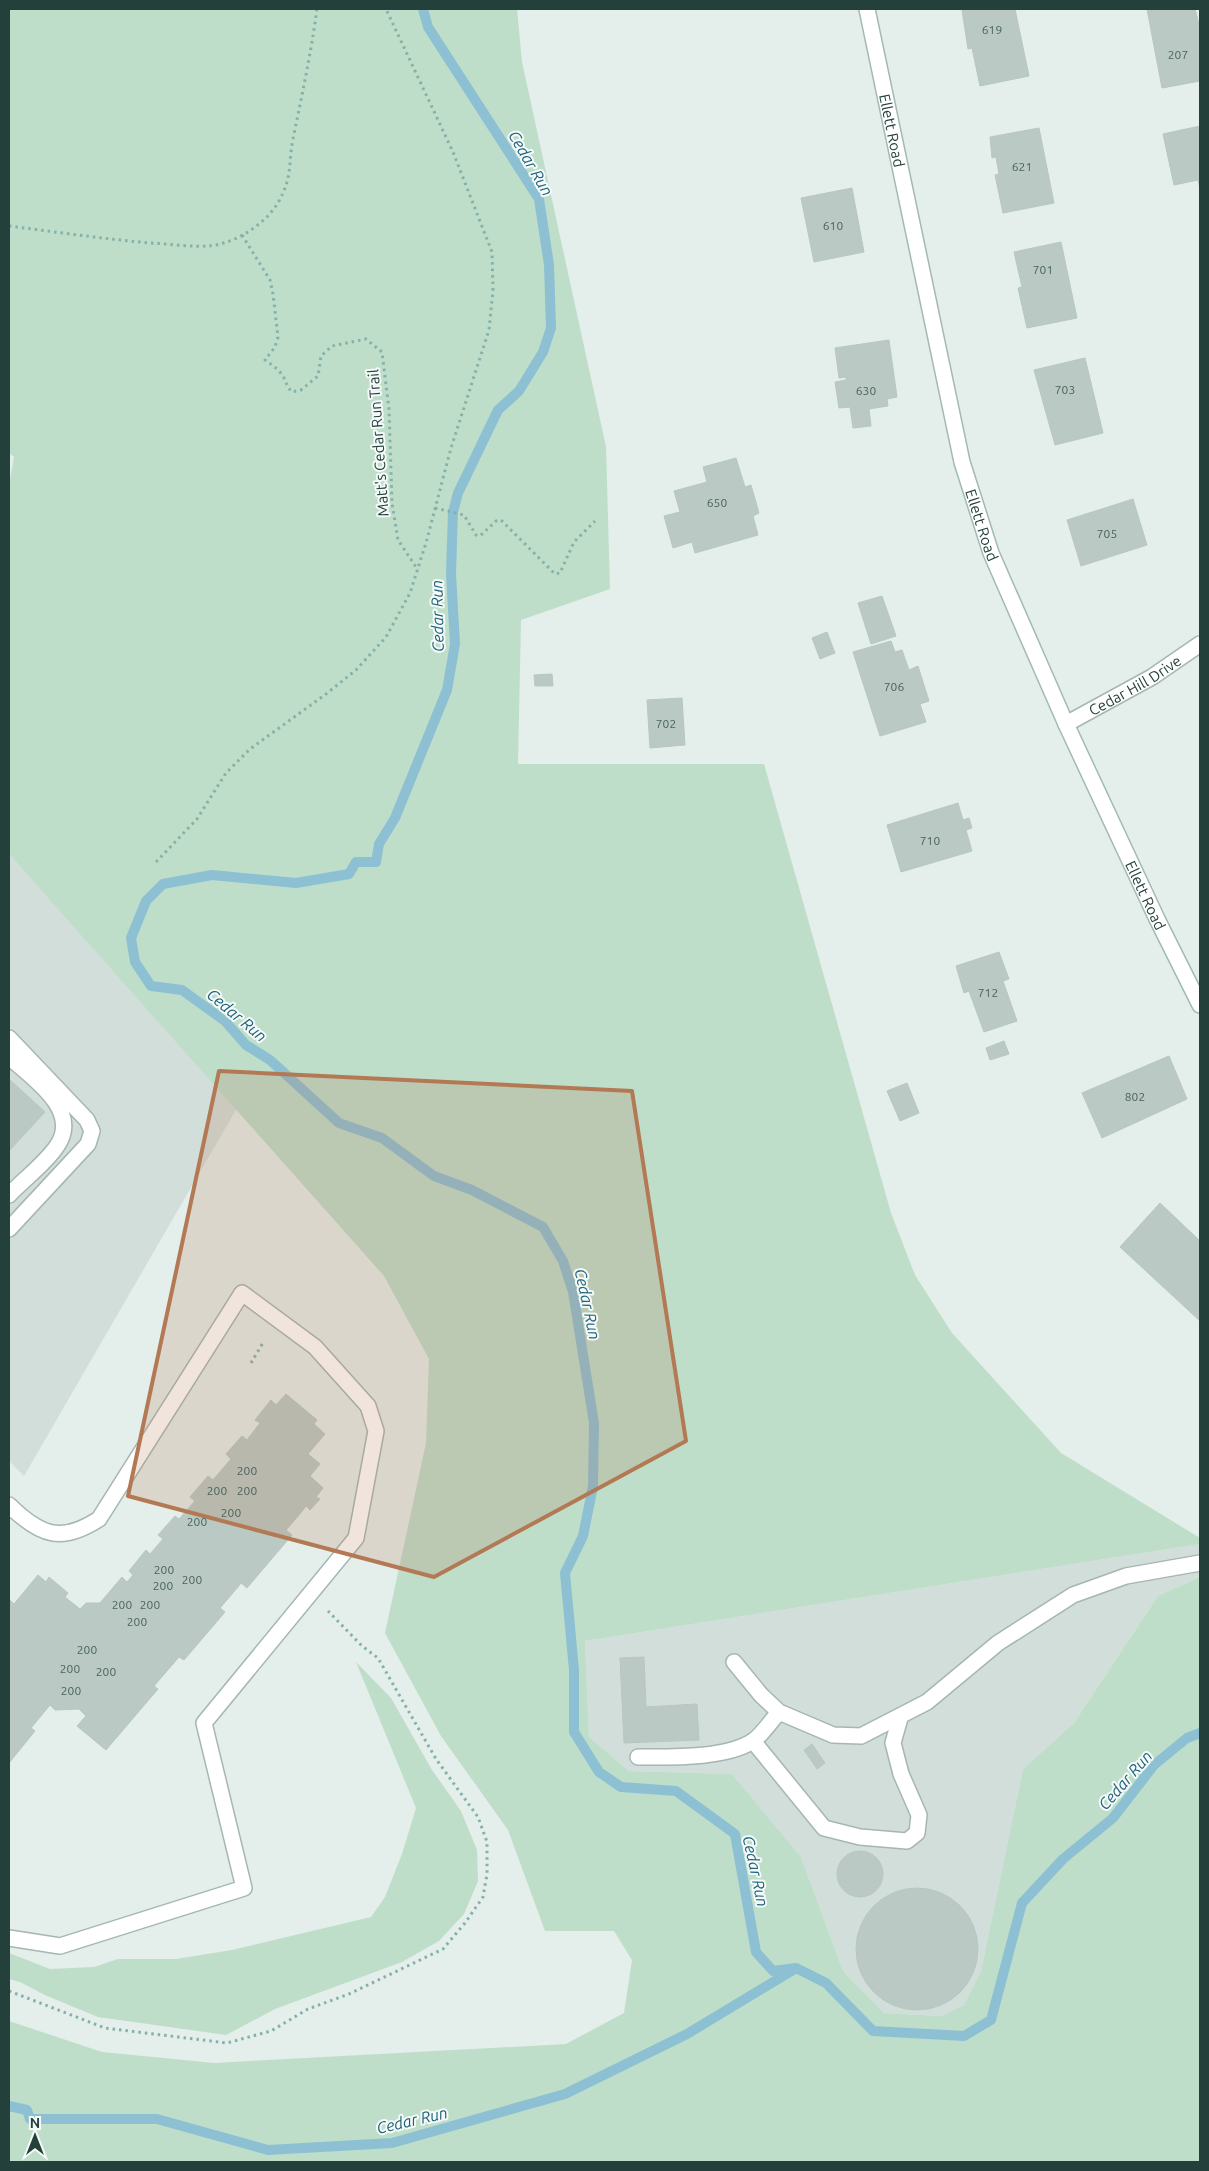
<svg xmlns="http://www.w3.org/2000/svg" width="1209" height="2171" viewBox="0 0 1209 2171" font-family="Ubuntu,sans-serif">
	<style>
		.built { fill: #d2deda }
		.green { fill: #bedeca }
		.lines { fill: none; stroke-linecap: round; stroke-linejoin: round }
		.stream { stroke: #8dc0d2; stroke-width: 10 }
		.building { fill: #bac9c4; stroke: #b7c7c2 }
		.lane-casing { stroke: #a6b6b2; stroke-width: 18 }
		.street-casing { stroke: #a6b6b2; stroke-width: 18 }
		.secondary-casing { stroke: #a3b9b4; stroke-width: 18 }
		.path { stroke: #85b1a8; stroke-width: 3; stroke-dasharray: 2.5 4; stroke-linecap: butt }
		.lane { stroke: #fff; stroke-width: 15 }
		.street { stroke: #fff; stroke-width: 15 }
		.secondary { stroke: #fff; stroke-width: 15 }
		.marked { fill: #b37954; fill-opacity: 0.2; stroke: #b37954; stroke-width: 4; stroke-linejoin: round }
		.labels { text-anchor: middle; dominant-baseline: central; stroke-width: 4; stroke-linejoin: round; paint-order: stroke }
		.number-label { font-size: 12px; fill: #49625d }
		.street-label { font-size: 15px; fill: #23403b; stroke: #f5faf8 }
		.water-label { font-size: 16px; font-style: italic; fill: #1d627c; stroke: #f5faf8 }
	</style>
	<rect width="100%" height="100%" fill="#e4eeea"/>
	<g class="built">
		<path d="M9 854 237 1108 24 1476 9 1461Z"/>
		<path d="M1200 1544V1577L1158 1596 1074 1723 1023 1769 981 1971 964 2005 941 2016 884 2013 843 1971 801 1857 732 1774 629 1771 589 1737 585 1641Z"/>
	</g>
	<g class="green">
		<path d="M9 9H517L522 62 606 447 610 589 521 620 518 764H764L891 1213 915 1275 952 1333 1061 1453 1200 1538V1544L585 1641 589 1737 629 1771 732 1774 801 1857 843 1971 884 2013 941 2016 964 2005 981 1971 1023 1769 1074 1723 1158 1596 1200 1577V2162H9V2021L102 2052 214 2063 566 2044 624 2013 632 1960 614 1931H545L508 1830 441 1736 385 1633 426 1443 429 1359 384 1276 9 854V485L14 457 9 453Z"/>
		<path d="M356 1662 391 1698 432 1770 461 1811 477 1850 478 1881 464 1914 439 1941 402 1962 275 2009 226 2035 98 2017 47 1996 20 1982 9 1979V1953L50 1969 94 1967 118 1959H176L232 1950 371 1917 385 1897 402 1854 416 1808Z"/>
	</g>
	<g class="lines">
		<g class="stream">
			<path d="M423 9 428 27 539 199 549 265 551 328 543 352 519 391 498 410 458 493 453 512 451 574 455 644 447 690 395 818 379 844 376 862H356L349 874 296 883 212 875 163 884 146 901 131 938 135 962 151 986 182 990 225 1021 246 1045 270 1060 339 1123 382 1138 434 1176 472 1190 543 1227 563 1261 573 1292 594 1423 593 1486 583 1536 565 1573 574 1670V1732L599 1772 621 1787 676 1791 735 1834 756 1952 773 1971 796 1968 826 1983 873 2031 964 2036 991 2020 1022 1903 1063 1859 1113 1818 1154 1765 1187 1738 1200 1733"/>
			<path d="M9 2106 27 2110 30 2119H157L268 2150 392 2143 565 2094 687 2034 793 1970"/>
		</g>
	</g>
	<g class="building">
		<path d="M969 9H1015L1029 76 980 86 972 48 968 49 962 10Z"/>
		<path d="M1147 9H1195L1200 28V81L1162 88Z"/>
		<path d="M1200 126V188L1198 180 1174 185 1163 134Z"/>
		<path d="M1039 128 1054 203 1003 213 995 175 999 174 996 157 992 158 990 137Z"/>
		<path d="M852 188 864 252 814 262 801 198Z"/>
		<path d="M1061 242 1077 318 1027 328 1018 288 1022 287 1014 252Z"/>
		<path d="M889 340 897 397 887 399 888 406 869 409 871 426 853 428 850 407 839 408 835 382 846 380V377L839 378 835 348Z"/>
		<path d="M1085 358 1103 433 1055 445 1034 370Z"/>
		<path d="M736 458 745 487 751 485 759 513 753 516 758 535 695 553 692 542 673 548 664 516 680 512 674 491 707 482 703 467Z"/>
		<path d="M1133 499 1147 545 1081 566 1067 520Z"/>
		<path d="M882 596 896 636 871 644 858 603Z"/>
		<path d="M827 632 835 653 820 659 812 638Z"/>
		<path d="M891 641 895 652 902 650 909 670 918 666 929 701 920 704 926 722 880 736 853 652Z"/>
		<path d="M552 674 553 686H535L534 675Z"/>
		<path d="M682 698 685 745 650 748 647 700Z"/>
		<path d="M958 803 963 820 969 818 972 828 966 830 972 851 901 872 887 825Z"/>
		<path d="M999 952 1009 979 1003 981 1017 1021 984 1032 969 991 964 993 956 966Z"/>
		<path d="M1004 1041 1009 1054 990 1060 986 1048Z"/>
		<path d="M1169 1056 1187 1099 1102 1138 1082 1093Z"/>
		<path d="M9 1079 45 1112 9 1151Z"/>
		<path d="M907 1083 919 1113 900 1121 887 1091Z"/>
		<path d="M1160 1203 1200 1241V1321L1120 1247Z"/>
		<path d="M286 1394 317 1420 314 1424 325 1434 308 1454 320 1464 310 1476 323 1488 316 1497 320 1499 310 1510 306 1506 299 1515 286 1530 292 1535 247 1588 241 1583 238 1587 220 1608 225 1612 184 1660 179 1657 154 1686 158 1689 106 1750 77 1726 86 1716 79 1709 55 1710 50 1705 31 1728 35 1731 9 1763V1599L14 1604 38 1575 46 1582 49 1577 68 1593 65 1597 80 1609 86 1603H100L122 1577 127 1582 133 1575 129 1571 146 1550 150 1554 163 1539 158 1535 175 1516 179 1519 195 1501 190 1497 208 1476 213 1480 231 1459 226 1454 242 1436 247 1440 260 1423 255 1420 271 1400 276 1405Z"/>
		<path d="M644 1657 646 1707 697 1704 699 1740 624 1743 620 1658Z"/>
		<path d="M812 1744 825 1763 817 1769 804 1750Z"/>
		<circle cx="860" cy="1874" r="23"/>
		<circle cx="917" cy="1949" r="61"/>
	</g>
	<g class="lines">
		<defs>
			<g id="lane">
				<path d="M9 1038 87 1120 92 1131 88 1144 9 1229"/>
				<path d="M9 1057C31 1077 82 1110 57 1146 45 1164 24 1179 9 1195"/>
				<path d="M9 1510 11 1507C41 1536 62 1543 99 1519L242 1293 315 1347 368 1406 376 1431 356 1538 204 1723 244 1888 60 1946 9 1938"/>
				<path d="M734 1662 761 1695 779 1712 833 1735 861 1736 927 1702 998 1643 1073 1595 1126 1576 1200 1563"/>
				<path d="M753 1741 824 1828 860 1837 907 1841 917 1833 919 1815 901 1774 893 1743 900 1718"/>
				<path d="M638 1757C670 1757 725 1759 753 1741 762 1735 771 1721 779 1712"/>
			</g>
			<g id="street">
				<path id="s1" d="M1066 724 1152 677 1200 644"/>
				<path d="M9 1505 11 1507"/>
			</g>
			<g id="secondary">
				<path id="s2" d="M867 9 962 462 991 553 1066 724 1157 919 1200 1005"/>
			</g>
		</defs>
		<use href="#lane" class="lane-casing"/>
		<use href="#street" class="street-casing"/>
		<use href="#secondary" class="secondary-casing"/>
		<g class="path">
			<path d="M9 226C56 232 104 239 151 243 170 244 190 247 208 246 235 244 266 224 279 201 293 175 288 164 293 139 302 95 311 53 317 9"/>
			<path d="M242 235 270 280 273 294 278 337 275 347 265 360C272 365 280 370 284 378 287 384 287 387 292 392L301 390 318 376 321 356 332 346 366 339 382 352 389 409 392 503 398 540 418 570"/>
			<path d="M435 508 464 515 476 535 480 536 496 521 501 520 555 574 560 573 574 542 595 521"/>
			<path d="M156 862 197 819 226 773 250 749 326 694 356 670 386 637 410 593 426 543 451 448 489 330 493 290 492 252 453 152 386 9"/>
			<path d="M251 1363 264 1341"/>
			<path d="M9 1991 105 2028 227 2043 271 2031 308 2009 349 1994 443 1949 465 1923 483 1897 487 1874V1842L478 1817 436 1759 378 1658 362 1646 328 1611"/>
		</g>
		<use href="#lane" class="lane"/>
		<use href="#street" class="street"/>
		<use href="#secondary" class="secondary"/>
	</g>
	<path class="marked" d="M219 1071 632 1091 686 1441 434 1577 128 1496Z"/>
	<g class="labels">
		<g class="number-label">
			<text x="992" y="29">619</text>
			<text x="1178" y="54">207</text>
			<text x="1022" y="166">621</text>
			<text x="833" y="225">610</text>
			<text x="1043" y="269">701</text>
			<text x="1065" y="389">703</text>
			<text x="866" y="390">630</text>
			<text x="717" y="502">650</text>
			<text x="1107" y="533">705</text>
			<text x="894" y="686">706</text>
			<text x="666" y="723">702</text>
			<text x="930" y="840">710</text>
			<text x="988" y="992">712</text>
			<text x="1135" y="1096">802</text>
			<text x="247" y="1470">200</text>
			<text x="217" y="1490">200</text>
			<text x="247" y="1490">200</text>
			<text x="231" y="1512">200</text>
			<text x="197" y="1521">200</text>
			<text x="164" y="1569">200</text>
			<text x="192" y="1579">200</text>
			<text x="163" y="1585">200</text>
			<text x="122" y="1604">200</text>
			<text x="150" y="1604">200</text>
			<text x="137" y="1621">200</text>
			<text x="87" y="1649">200</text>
			<text x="70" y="1668">200</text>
			<text x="106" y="1671">200</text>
			<text x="71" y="1690">200</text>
		</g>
		<g class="street-label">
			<text stroke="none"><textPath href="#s2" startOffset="124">Ellett Road</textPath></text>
			<text transform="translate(378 443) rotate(-94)">Matt's Cedar Run Trail</text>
			<text stroke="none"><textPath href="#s2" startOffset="529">Ellett Road</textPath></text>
			<text stroke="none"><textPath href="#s1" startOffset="79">Cedar Hill Drive</textPath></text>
			<text stroke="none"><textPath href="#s2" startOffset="934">Ellett Road</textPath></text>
		</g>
		<g class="water-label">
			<text transform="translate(531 163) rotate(60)">Cedar Run</text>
			<text transform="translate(437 616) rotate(-91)">Cedar Run</text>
			<text transform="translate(237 1015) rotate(40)">Cedar Run</text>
			<text transform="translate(588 1304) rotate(78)">Cedar Run</text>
			<text transform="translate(1125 1780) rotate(-49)">Cedar Run</text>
			<text transform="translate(756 1871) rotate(78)">Cedar Run</text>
			<text transform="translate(412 2120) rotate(-13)">Cedar Run</text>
		</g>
	</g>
	<rect width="1209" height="2171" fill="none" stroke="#23403b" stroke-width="20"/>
	<g transform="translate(35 2136)" stroke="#f5faf8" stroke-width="4" paint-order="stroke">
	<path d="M0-4L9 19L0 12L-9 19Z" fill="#23403b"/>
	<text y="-8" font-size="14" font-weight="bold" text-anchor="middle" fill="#23403b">N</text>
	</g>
</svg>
